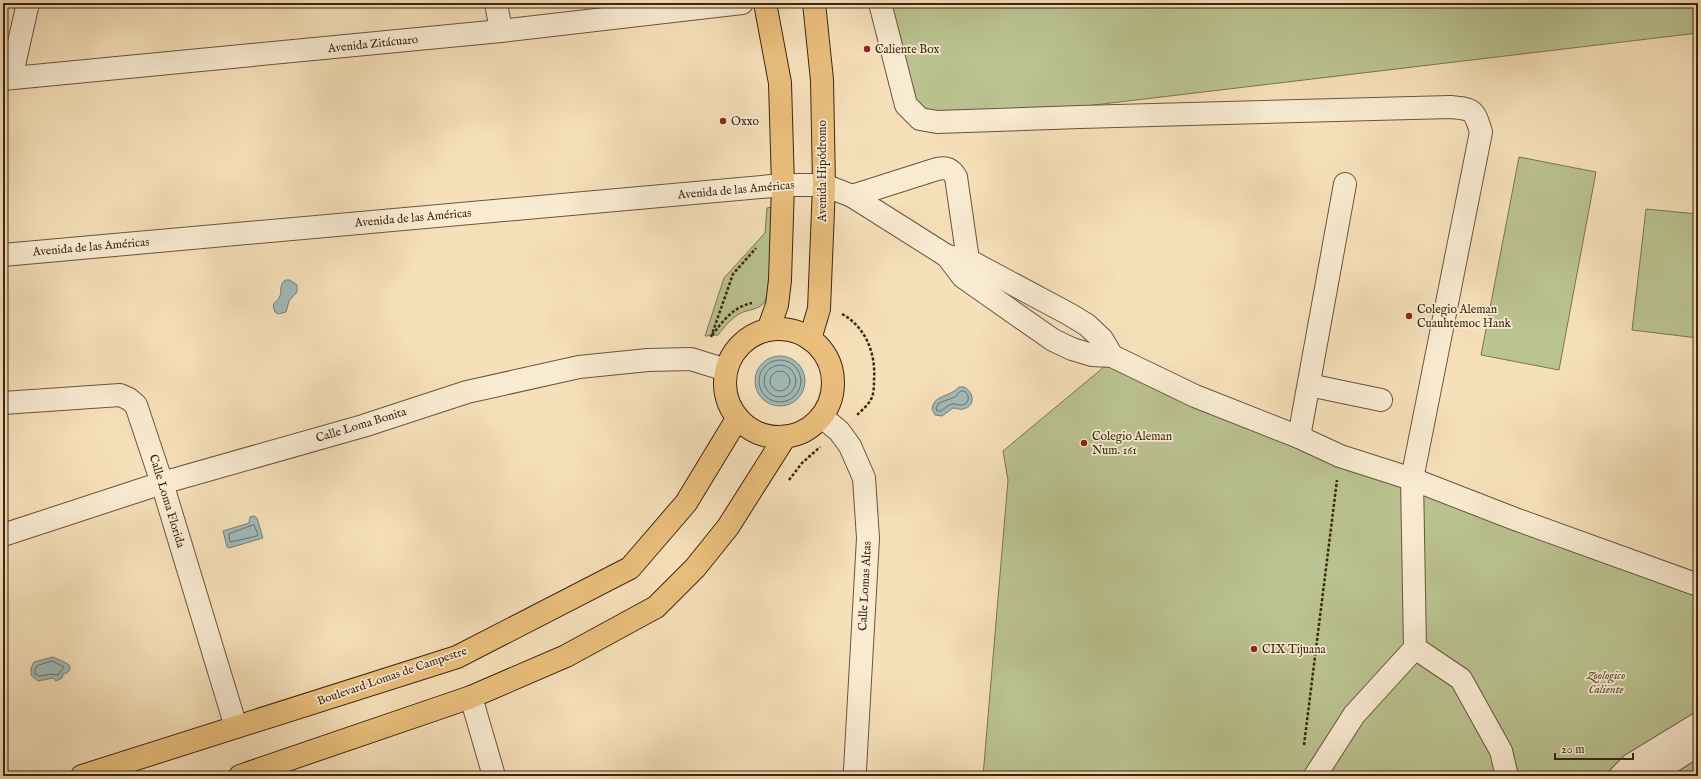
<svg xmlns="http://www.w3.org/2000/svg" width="1701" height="779" viewBox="0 0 1701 779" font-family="'IM FELL English',serif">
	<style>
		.green { fill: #bac391; stroke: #7b7452 }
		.water { fill: #a0bbb9; stroke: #787f77 }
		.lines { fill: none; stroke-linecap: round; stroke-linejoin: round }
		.shore { stroke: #6e7066; stroke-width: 1 }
		.minor-casing { stroke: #6a543e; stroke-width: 24 }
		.major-casing { stroke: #3c2514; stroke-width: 24 }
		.path { stroke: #3c2514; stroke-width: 2.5; stroke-dasharray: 3 2; stroke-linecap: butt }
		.minor { stroke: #f9ebd2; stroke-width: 22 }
		.major { stroke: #ebc07d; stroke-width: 22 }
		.poi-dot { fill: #8f2418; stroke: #f9ebd2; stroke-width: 1.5 }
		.labels { text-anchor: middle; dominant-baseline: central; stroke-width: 3.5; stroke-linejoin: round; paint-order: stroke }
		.street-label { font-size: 12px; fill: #3c2514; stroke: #f9ebd2 }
		.poi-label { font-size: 12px; fill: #3c2514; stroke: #f9ebd2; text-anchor: start }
		.park-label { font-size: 12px; font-style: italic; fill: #5c4c33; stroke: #f9ebd2 }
	</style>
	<rect width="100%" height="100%" fill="#f6e0ba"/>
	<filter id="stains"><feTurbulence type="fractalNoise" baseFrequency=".005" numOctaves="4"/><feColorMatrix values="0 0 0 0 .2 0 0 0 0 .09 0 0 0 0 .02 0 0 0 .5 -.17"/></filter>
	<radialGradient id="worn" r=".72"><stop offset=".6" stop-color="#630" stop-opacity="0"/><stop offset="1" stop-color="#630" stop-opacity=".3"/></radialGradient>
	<g class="green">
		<path d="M876 3H1698V33L918 126Z"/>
		<path d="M1519 157 1596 172 1559 370 1481 355Z"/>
		<path d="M777 206C775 224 773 293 763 304 758 309 749 310 743 312 732 317 725 326 718 335L705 336 724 278 765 233 767 208Z"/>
		<path d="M1646 209 1698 214V338L1632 330Z"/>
		<path d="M1116 357 1698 588V776H983L1008 480 1003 451Z"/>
	</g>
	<g class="water">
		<path d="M285 280H290L297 285V292L289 301 286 312 278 314 275 312C271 301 275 305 279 298 283 291 278 287 285 280Z"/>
		<circle cx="780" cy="381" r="25"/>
		<path d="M959 387H964C973 391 977 406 963 409 961 410 956 408 953 408L942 416 935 415 932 409C934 394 949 398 959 387Z"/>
		<path d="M254 516 257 518 263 538 229 548 227 547 223 531 249 523 250 517Z"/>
		<path d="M53 657 68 664 70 666C70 672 68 673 63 674L62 678 56 681 53 678 38 681 31 675V668L34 662Z"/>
	</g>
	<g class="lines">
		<g class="shore">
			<circle cx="780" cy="381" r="21"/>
			<circle cx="780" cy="381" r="16"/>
			<circle cx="780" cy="381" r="10"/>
			<path d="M961 391H964C970 394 970 404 962 405 959 406 955 403 952 404 948 405 944 409 941 411H937L936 408 939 403 955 397Z"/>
			<path d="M254 525 258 534 257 536 230 542 229 534Z"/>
			<path d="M52 661 64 667 58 675 52 674 39 676 35 674V669L37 666Z"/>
		</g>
		<defs>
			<g id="minor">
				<path d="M496 3 501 31"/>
				<path d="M880 3 906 105 920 119 937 122 1080 117 1450 107C1473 109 1474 109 1481 132L1412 479 1415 648 1461 679 1501 751 1507 776"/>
				<path d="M11 78 28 3"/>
				<path d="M3 79 501 31 742 3"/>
				<path d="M852 196 937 169C947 167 951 169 956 177L968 260"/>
				<path d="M3 255 783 185H824L852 196 947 256 963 277 1053 340 1072 349 1092 355 1112 356 1195 396 1299 437 1340 456 1412 479 1515 519 1698 585"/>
				<path d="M947 256 968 260 1069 314 1087 325 1102 339 1112 356"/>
				<path d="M1309 385 1381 400"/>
				<path d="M3 403 120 395 129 399 136 405 162 483 236 727"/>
				<path d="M822 417 839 431 850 446 864 478 868 538 855 770"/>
				<path d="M1299 437 1345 184"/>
				<path d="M3 535 162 483 363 426 467 392 579 367 648 360 691 359 726 370"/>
				<path d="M471 697 494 776"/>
				<path d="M1315 776 1354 715 1415 648"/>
				<path d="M1620 776 1631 765 1698 724"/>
				<path d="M1649 776 1698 745"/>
			</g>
			<g id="major">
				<path d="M765 3 780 83 783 185 780 280 777 305 768 330"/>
				<circle cx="779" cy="383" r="54"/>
				<path d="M810 339 819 309 824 185 822 80 814 3"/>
				<path d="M82 776 457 657 630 568 686 503 737 419"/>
				<path d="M240 776 471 697 566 656 656 607 695 568 728 527 785 437"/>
			</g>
		</defs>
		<use href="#minor" class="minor-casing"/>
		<use href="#major" class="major-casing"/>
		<g class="path">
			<path d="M842 314C866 327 876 354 874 380 874 387 874 395 870 401 867 406 861 411 857 415"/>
			<path d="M712 335C724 320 733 307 752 303"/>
			<path d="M711 337 733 274 756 248"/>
			<path d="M789 480 802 463 820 447"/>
			<path d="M1304 745 1337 480"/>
		</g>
		<use href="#minor" class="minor"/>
		<use href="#major" class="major"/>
	</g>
	<g class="poi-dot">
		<circle cx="867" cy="49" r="4"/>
		<circle cx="723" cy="121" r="4"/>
		<circle cx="1409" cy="316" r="4"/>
		<circle cx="1084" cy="443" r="4"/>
		<circle cx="1254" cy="649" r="4"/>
	</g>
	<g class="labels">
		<g class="street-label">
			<text transform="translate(373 44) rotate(-6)">Avenida Zitácuaro</text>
			<text transform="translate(822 171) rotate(-90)">Avenida Hipódromo</text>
			<text transform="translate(736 190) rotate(-5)">Avenida de las Américas</text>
			<text transform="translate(413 218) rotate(-5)">Avenida de las Américas</text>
			<text transform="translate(91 247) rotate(-5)">Avenida de las Américas</text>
			<text transform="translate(361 425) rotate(-17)">Calle Loma Bonita</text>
			<text transform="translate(167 501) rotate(73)">Calle Loma Florida</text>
			<text transform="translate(865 586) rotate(-87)">Calle Lomas Altas</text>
			<text transform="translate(392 676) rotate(-19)">Boulevard Lomas de Campestre</text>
		</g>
		<g class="poi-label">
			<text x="875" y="49">Caliente Box</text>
			<text x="731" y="121">Oxxo</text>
			<text x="1417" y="309">Colegio Aleman<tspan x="1417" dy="14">Cuauhtemoc Hank</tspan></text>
			<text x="1092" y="436">Colegio Aleman<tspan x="1092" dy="14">Num. 161</tspan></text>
			<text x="1262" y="649">CIX Tijuana</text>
		</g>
		<g class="park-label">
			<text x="1606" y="675">Zoologico<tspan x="1606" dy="14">Caliente</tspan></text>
		</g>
	</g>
	<rect width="1701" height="779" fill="none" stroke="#f6e0ba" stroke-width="16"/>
	<rect x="4" y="4" width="1693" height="771" fill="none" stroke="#3c2514" stroke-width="2"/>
	<rect x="8" y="8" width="1685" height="763" fill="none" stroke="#3c2514"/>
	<path d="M1555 753v6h78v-6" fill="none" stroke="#3c2514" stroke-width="2"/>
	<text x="1561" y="753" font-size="12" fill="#3c2514" stroke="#f9ebd2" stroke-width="3" paint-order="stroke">20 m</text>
	<rect width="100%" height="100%" filter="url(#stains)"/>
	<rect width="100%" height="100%" fill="url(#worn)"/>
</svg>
